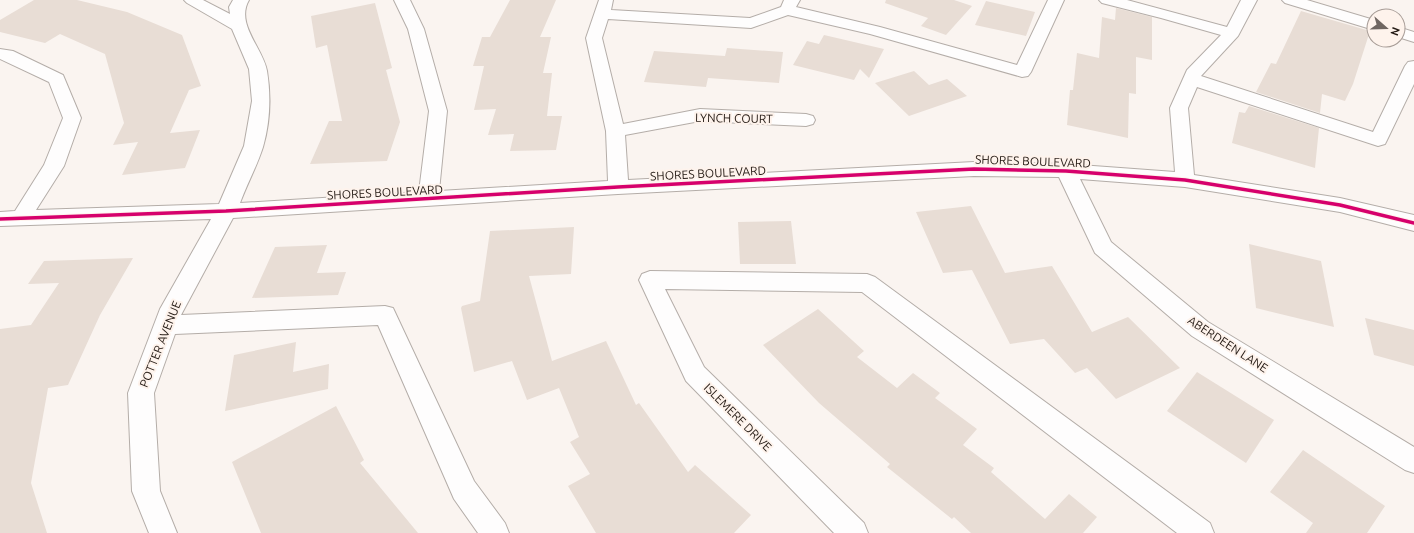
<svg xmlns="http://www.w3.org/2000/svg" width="1414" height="533" viewBox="0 0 1414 533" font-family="Ubuntu,sans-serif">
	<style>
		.building { fill: #e8ddd5 }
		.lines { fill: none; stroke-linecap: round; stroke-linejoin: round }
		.minor-casing { stroke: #b4ada8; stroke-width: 2 }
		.minor { fill: #fefdfd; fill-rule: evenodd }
		.cycleway-casing { stroke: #fef3ec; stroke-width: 5.5 }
		.cycleway { stroke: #d6006c; stroke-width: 3.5 }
		.labels { text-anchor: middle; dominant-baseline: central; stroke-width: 4; stroke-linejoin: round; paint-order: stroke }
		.street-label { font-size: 12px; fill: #241a14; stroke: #fef3ec }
	</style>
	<rect width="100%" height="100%" fill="#faf4f0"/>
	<g class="building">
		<path d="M34 0H77L127 12 182 35 201 86 189 90 170 133 200 130 185 168 122 175 138 142 113 145 124 123 105 54 60 34 45 43 0 32V20Z"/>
		<path d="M510 0H556L540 37H551L543 73H552L547 116H562L556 150 510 151 514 134 488 135 496 109 474 110 484 66H473L482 37H490Z"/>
		<path d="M886 0H954L972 6 946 35 921 26 928 18 885 3Z"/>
		<path d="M986 1 1035 12 1026 36 975 25Z"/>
		<path d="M375 3 392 68 386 70 400 122 387 161 310 164 329 121H342L327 45 316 48 311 16Z"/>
		<path d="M1116 8 1152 17V60L1136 57V94L1129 93 1128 138 1067 125 1070 90H1073L1077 53 1099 58 1102 17 1115 20Z"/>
		<path d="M1301 11 1370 31 1353 84 1345 101 1322 94 1320 113 1256 92 1271 63 1276 64Z"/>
		<path d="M824 35 884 49 869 78 860 69 854 80 793 65 807 41 819 44Z"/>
		<path d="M727 48 783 52 779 83 708 78 706 87 644 82 654 51 725 56Z"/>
		<path d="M914 71 929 85 947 79 967 96 909 116 875 83Z"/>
		<path d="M1249 106 1319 128 1315 168 1232 143 1239 112 1245 113Z"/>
		<path d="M971 206 1005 273 1052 266 1092 332 1128 317 1180 368 1116 399 1087 368 1075 373 1044 339 1010 344 972 270 943 273 916 212Z"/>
		<path d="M791 221 796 264H740L738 222Z"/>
		<path d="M574 227 571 274 529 276 552 361 606 341 636 405 639 403 688 472 695 465 751 515 734 533H596L568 486 590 474 570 442 579 437 559 388 527 400 512 361 474 372 461 308 462 306 480 301 490 231Z"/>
		<path d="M1249 244 1321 261 1334 327 1256 308Z"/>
		<path d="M327 245 317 273 346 272 338 295 252 298 275 247Z"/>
		<path d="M133 258 100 315 68 385 48 388 31 483 47 533H0V329L31 325 59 283 28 284 44 261Z"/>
		<path d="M818 309 864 351 857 357 897 388 913 373 940 393 935 398 977 429 963 445 994 468 991 472 1045 519 1069 494 1097 517 1083 533H971L954 517 952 519 887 467 890 464 819 403 763 345Z"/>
		<path d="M1365 318 1414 330V366L1374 355Z"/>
		<path d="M296 342 293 372 329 364 328 389 225 411 234 355Z"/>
		<path d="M1197 372 1274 420 1246 463 1167 411Z"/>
		<path d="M336 406 364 460 360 463 418 533H261L232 462Z"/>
		<path d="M1303 450 1385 506 1367 533H1306L1313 523 1270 492Z"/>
	</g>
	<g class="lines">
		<defs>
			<g id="minor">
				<path d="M184 0H203L230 14 229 7 233 0H249C235 24 263 48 267 71 271 95 270 123 263 147 257 166 247 184 240 203L419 192 429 111 408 29 394 0H410L424 29 447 111 439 191 608 181 606 131 586 38 599 0H613L611 10 750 18 781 7 784 0H800L796 7 880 27 1017 65 1048 0H1064L1031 72 1028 76 1022 77 870 34 788 15 751 28 608 19 602 38 623 124 700 109 806 114 813 116 815 120 813 124 806 126 700 121 625 135 628 180 974 162 1066 164 1175 172 1170 108 1187 70 1221 35 1161 18 1102 3 1099 0H1127L1227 27 1241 0H1257L1238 36 1201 76 1373 132 1405 66 1408 62 1414 61V84L1387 140 1385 144 1378 146 1197 87 1188 108 1194 175 1340 198 1414 215V231L1340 212 1185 187 1080 179 1111 242 1208 322 1414 447V473L1405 470 1192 336 1095 253 1059 177 974 176 618 194 233 218 181 315 385 306 393 308 474 481 505 523 509 533H478L454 499 378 325 175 334 154 393 160 491 177 533H149L132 491 128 393 160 309 211 219 0 226V212L15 211 44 165 63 118 49 82 0 59V49L13 51 63 75 81 118 64 166 36 210 219 204 244 146 252 101 249 69 232 29 187 3Z"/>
				<path d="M1282 0H1307L1374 20V30L1285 3Z"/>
				<path d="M1398 27 1414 32V42L1398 37Z"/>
				<path d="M650 271 867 274 875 277 1210 523 1214 533H1177L862 292 665 289 704 367 864 523 868 533H834L686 381 639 280 642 274Z"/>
			</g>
		</defs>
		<use href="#minor" class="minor-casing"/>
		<use href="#minor" class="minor"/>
		<defs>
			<path id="cycleway" d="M0 219 226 211 618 187 974 169 1066 171 1185 180 1340 205 1414 223"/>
		</defs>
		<use href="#cycleway" class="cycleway-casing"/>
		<use href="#cycleway" class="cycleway"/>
	</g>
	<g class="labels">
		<g class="street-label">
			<text transform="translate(734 118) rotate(1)">LYNCH COURT</text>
			<text transform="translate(1033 161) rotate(2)">SHORES BOULEVARD</text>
			<text transform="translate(708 173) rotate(-3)">SHORES BOULEVARD</text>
			<text transform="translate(385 192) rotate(-3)">SHORES BOULEVARD</text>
			<text transform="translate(160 344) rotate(-68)">POTTER AVENUE</text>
			<text transform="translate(1228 344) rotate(33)">ABERDEEN LANE</text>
			<text transform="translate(738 417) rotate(45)">ISLEMERE DRIVE</text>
		</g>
	</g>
	<g transform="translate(1386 28) rotate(110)"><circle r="19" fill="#fef3ec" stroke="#a79c96"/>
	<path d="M0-3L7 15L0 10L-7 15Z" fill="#6f6661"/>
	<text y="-6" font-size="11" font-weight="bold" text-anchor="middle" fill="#241a14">N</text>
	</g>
</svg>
